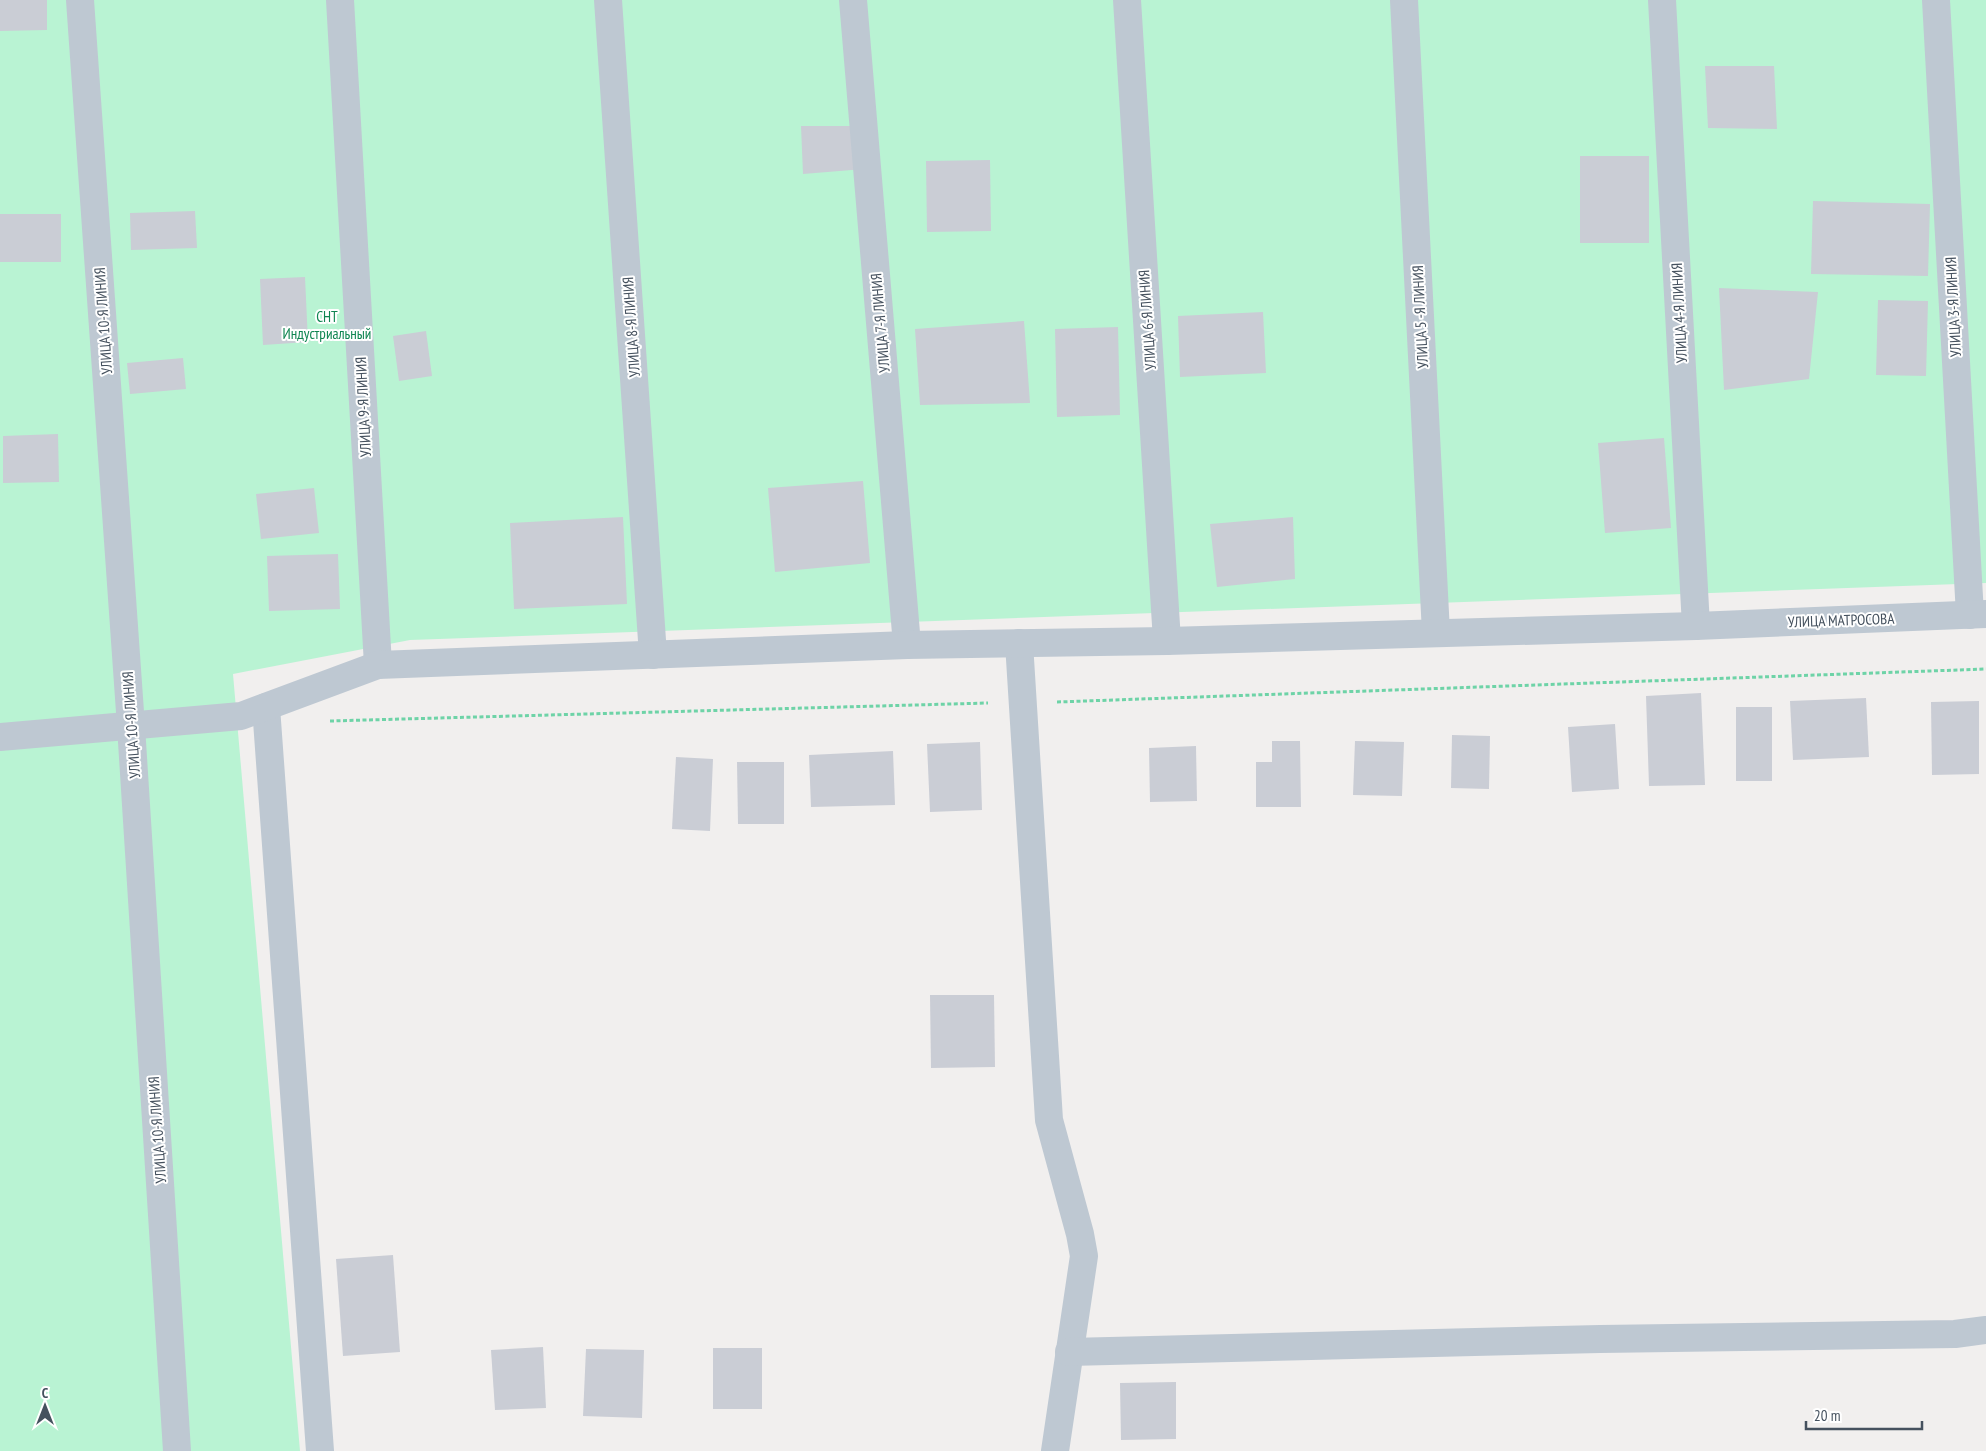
<svg xmlns="http://www.w3.org/2000/svg" width="1986" height="1451" viewBox="0 0 1986 1451" font-family="'PT Sans Narrow',sans-serif">
	<style>
		.green { fill: #b9f3d3 }
		.building { fill: #cacdd5 }
		.lines { fill: none; stroke-linecap: round; stroke-linejoin: round }
		.path { stroke: #6ed3a7; stroke-width: 3; stroke-dasharray: 4 2.5; stroke-linecap: butt }
		.minor { stroke: #bec8d2; stroke-width: 28 }
		.labels { text-anchor: middle; dominant-baseline: central; stroke-width: 4; stroke-linejoin: round; paint-order: stroke }
		.street-label { font-size: 15px; fill: #45515e; stroke: #fff }
		.park-label { font-size: 15px; fill: #0f8551; stroke: #fff }
	</style>
	<rect width="100%" height="100%" fill="#f1efee"/>
	<path class="green" d="M0 0H1986V583L410 640 233 674 300 1451H0Z"/>
	<g class="building">
		<path d="M0 0H47V30L0 31Z"/>
		<path d="M1705 66H1774L1777 129 1708 128Z"/>
		<path d="M801 126H858L864 169 803 174Z"/>
		<rect x="1580" y="156" width="69" height="87"/>
		<path d="M990 160 991 231 927 232 926 161Z"/>
		<path d="M1813 201 1930 204 1928 276 1811 274Z"/>
		<path d="M195 211 197 248 131 250 130 213Z"/>
		<rect x="0" y="214" width="61" height="48"/>
		<path d="M305 277 308 342 263 345 260 279Z"/>
		<path d="M1719 288 1818 292 1809 379 1724 390Z"/>
		<path d="M1878 300 1928 301 1926 376 1876 375Z"/>
		<path d="M1263 312 1266 373 1180 377 1178 316Z"/>
		<path d="M1024 321 1030 403 920 405 915 329Z"/>
		<path d="M1118 327 1120 415 1057 417 1055 329Z"/>
		<path d="M426 331 432 376 399 381 393 336Z"/>
		<path d="M183 358 186 389 130 394 127 363Z"/>
		<path d="M58 434 59 482 3 483V436Z"/>
		<path d="M1664 438 1671 528 1605 533 1598 443Z"/>
		<path d="M863 481 870 563 775 572 768 488Z"/>
		<path d="M314 488 319 533 261 539 256 494Z"/>
		<path d="M623 517 627 604 514 609 510 523Z"/>
		<path d="M1293 517 1295 579 1217 587 1210 524Z"/>
		<path d="M338 554 340 609 269 611 267 556Z"/>
		<path d="M1701 693 1705 785 1649 786 1646 696Z"/>
		<path d="M1866 698 1869 757 1793 760 1790 701Z"/>
		<path d="M1979 701V774L1932 775 1931 702Z"/>
		<rect x="1736" y="707" width="36" height="74"/>
		<path d="M1615 724 1619 789 1572 792 1568 727Z"/>
		<path d="M1452 735 1490 736 1489 789 1451 788Z"/>
		<path d="M1272 741H1300L1301 807H1256V762H1272Z"/>
		<path d="M1355 741 1404 742 1402 796 1353 795Z"/>
		<path d="M980 742 982 810 930 812 927 744Z"/>
		<path d="M1196 746 1197 801 1150 802 1149 748Z"/>
		<path d="M893 751 895 805 811 807 809 755Z"/>
		<path d="M676 757 713 759 710 831 672 829Z"/>
		<path d="M737 762H784V824H738Z"/>
		<path d="M930 995H994L995 1067 931 1068Z"/>
		<path d="M393 1255 400 1352 343 1356 336 1259Z"/>
		<path d="M543 1347 546 1408 495 1410 491 1350Z"/>
		<rect x="713" y="1348" width="49" height="61"/>
		<path d="M586 1349 644 1350 642 1418 583 1416Z"/>
		<path d="M1176 1382V1439L1121 1440 1120 1383Z"/>
	</g>
	<g class="lines">
		<g class="path">
			<path d="M1057 702 1986 669"/>
			<path d="M330 721 988 703"/>
		</g>
		<g class="minor">
			<path d="M80 0 131 726 177 1451"/>
			<path d="M340 0 378 665"/>
			<path d="M608 0 653 655"/>
			<path d="M853 0 907 645"/>
			<path d="M1127 0 1167 641"/>
			<path d="M1404 0 1436 633"/>
			<path d="M1662 0 1696 626"/>
			<path d="M1936 0 1970 615"/>
			<path d="M1019 643 1049 1120 1080 1234 1084 1256 1055 1451"/>
			<path d="M266 707 320 1451"/>
			<path d="M0 737 241 716 378 665 907 645 1167 641 1696 626 1986 614"/>
			<path d="M1069 1352 1600 1339 1955 1334 1986 1330"/>
		</g>
	</g>
	<g class="labels">
		<g class="street-label">
			<text transform="translate(1953 307) rotate(-93)">УЛИЦА 3-Я ЛИНИЯ</text>
			<text transform="translate(1679 313) rotate(-93)">УЛИЦА 4-Я ЛИНИЯ</text>
			<text transform="translate(1420 317) rotate(-93)">УЛИЦА 5 -Я ЛИНИЯ</text>
			<text transform="translate(1147 320) rotate(-94)">УЛИЦА 6-Я ЛИНИЯ</text>
			<text transform="translate(103 321) rotate(-94)">УЛИЦА 10-Я ЛИНИЯ</text>
			<text transform="translate(880 323) rotate(-95)">УЛИЦА 7-Я ЛИНИЯ</text>
			<text transform="translate(631 327) rotate(-94)">УЛИЦА 8-Я ЛИНИЯ</text>
			<text transform="translate(363 407) rotate(-93)">УЛИЦА 9-Я ЛИНИЯ</text>
			<text transform="translate(1841 620) rotate(-2)">УЛИЦА МАТРОСОВА</text>
			<text transform="translate(131 725) rotate(-94)">УЛИЦА 10-Я ЛИНИЯ</text>
			<text transform="translate(157 1130) rotate(-94)">УЛИЦА 10-Я ЛИНИЯ</text>
		</g>
		<g class="park-label">
			<text x="327" y="316">СНТ<tspan x="327" dy="17">Индустриальный</tspan></text>
		</g>
	</g>
	<g transform="translate(45 1406)" stroke="#ffffff" stroke-width="4" paint-order="stroke">
	<path d="M0-4L9 19L0 12L-9 19Z" fill="#45515e"/>
	<text y="-8" font-size="14" font-weight="bold" text-anchor="middle" fill="#45515e">С</text>
	</g>
	<path d="M1806 1421v8h116v-8" fill="none" stroke="#45515e" stroke-width="2.5"/>
	<text x="1814" y="1421" font-size="15" fill="#45515e" stroke="#ffffff" stroke-width="4" paint-order="stroke">20 m</text>
</svg>
